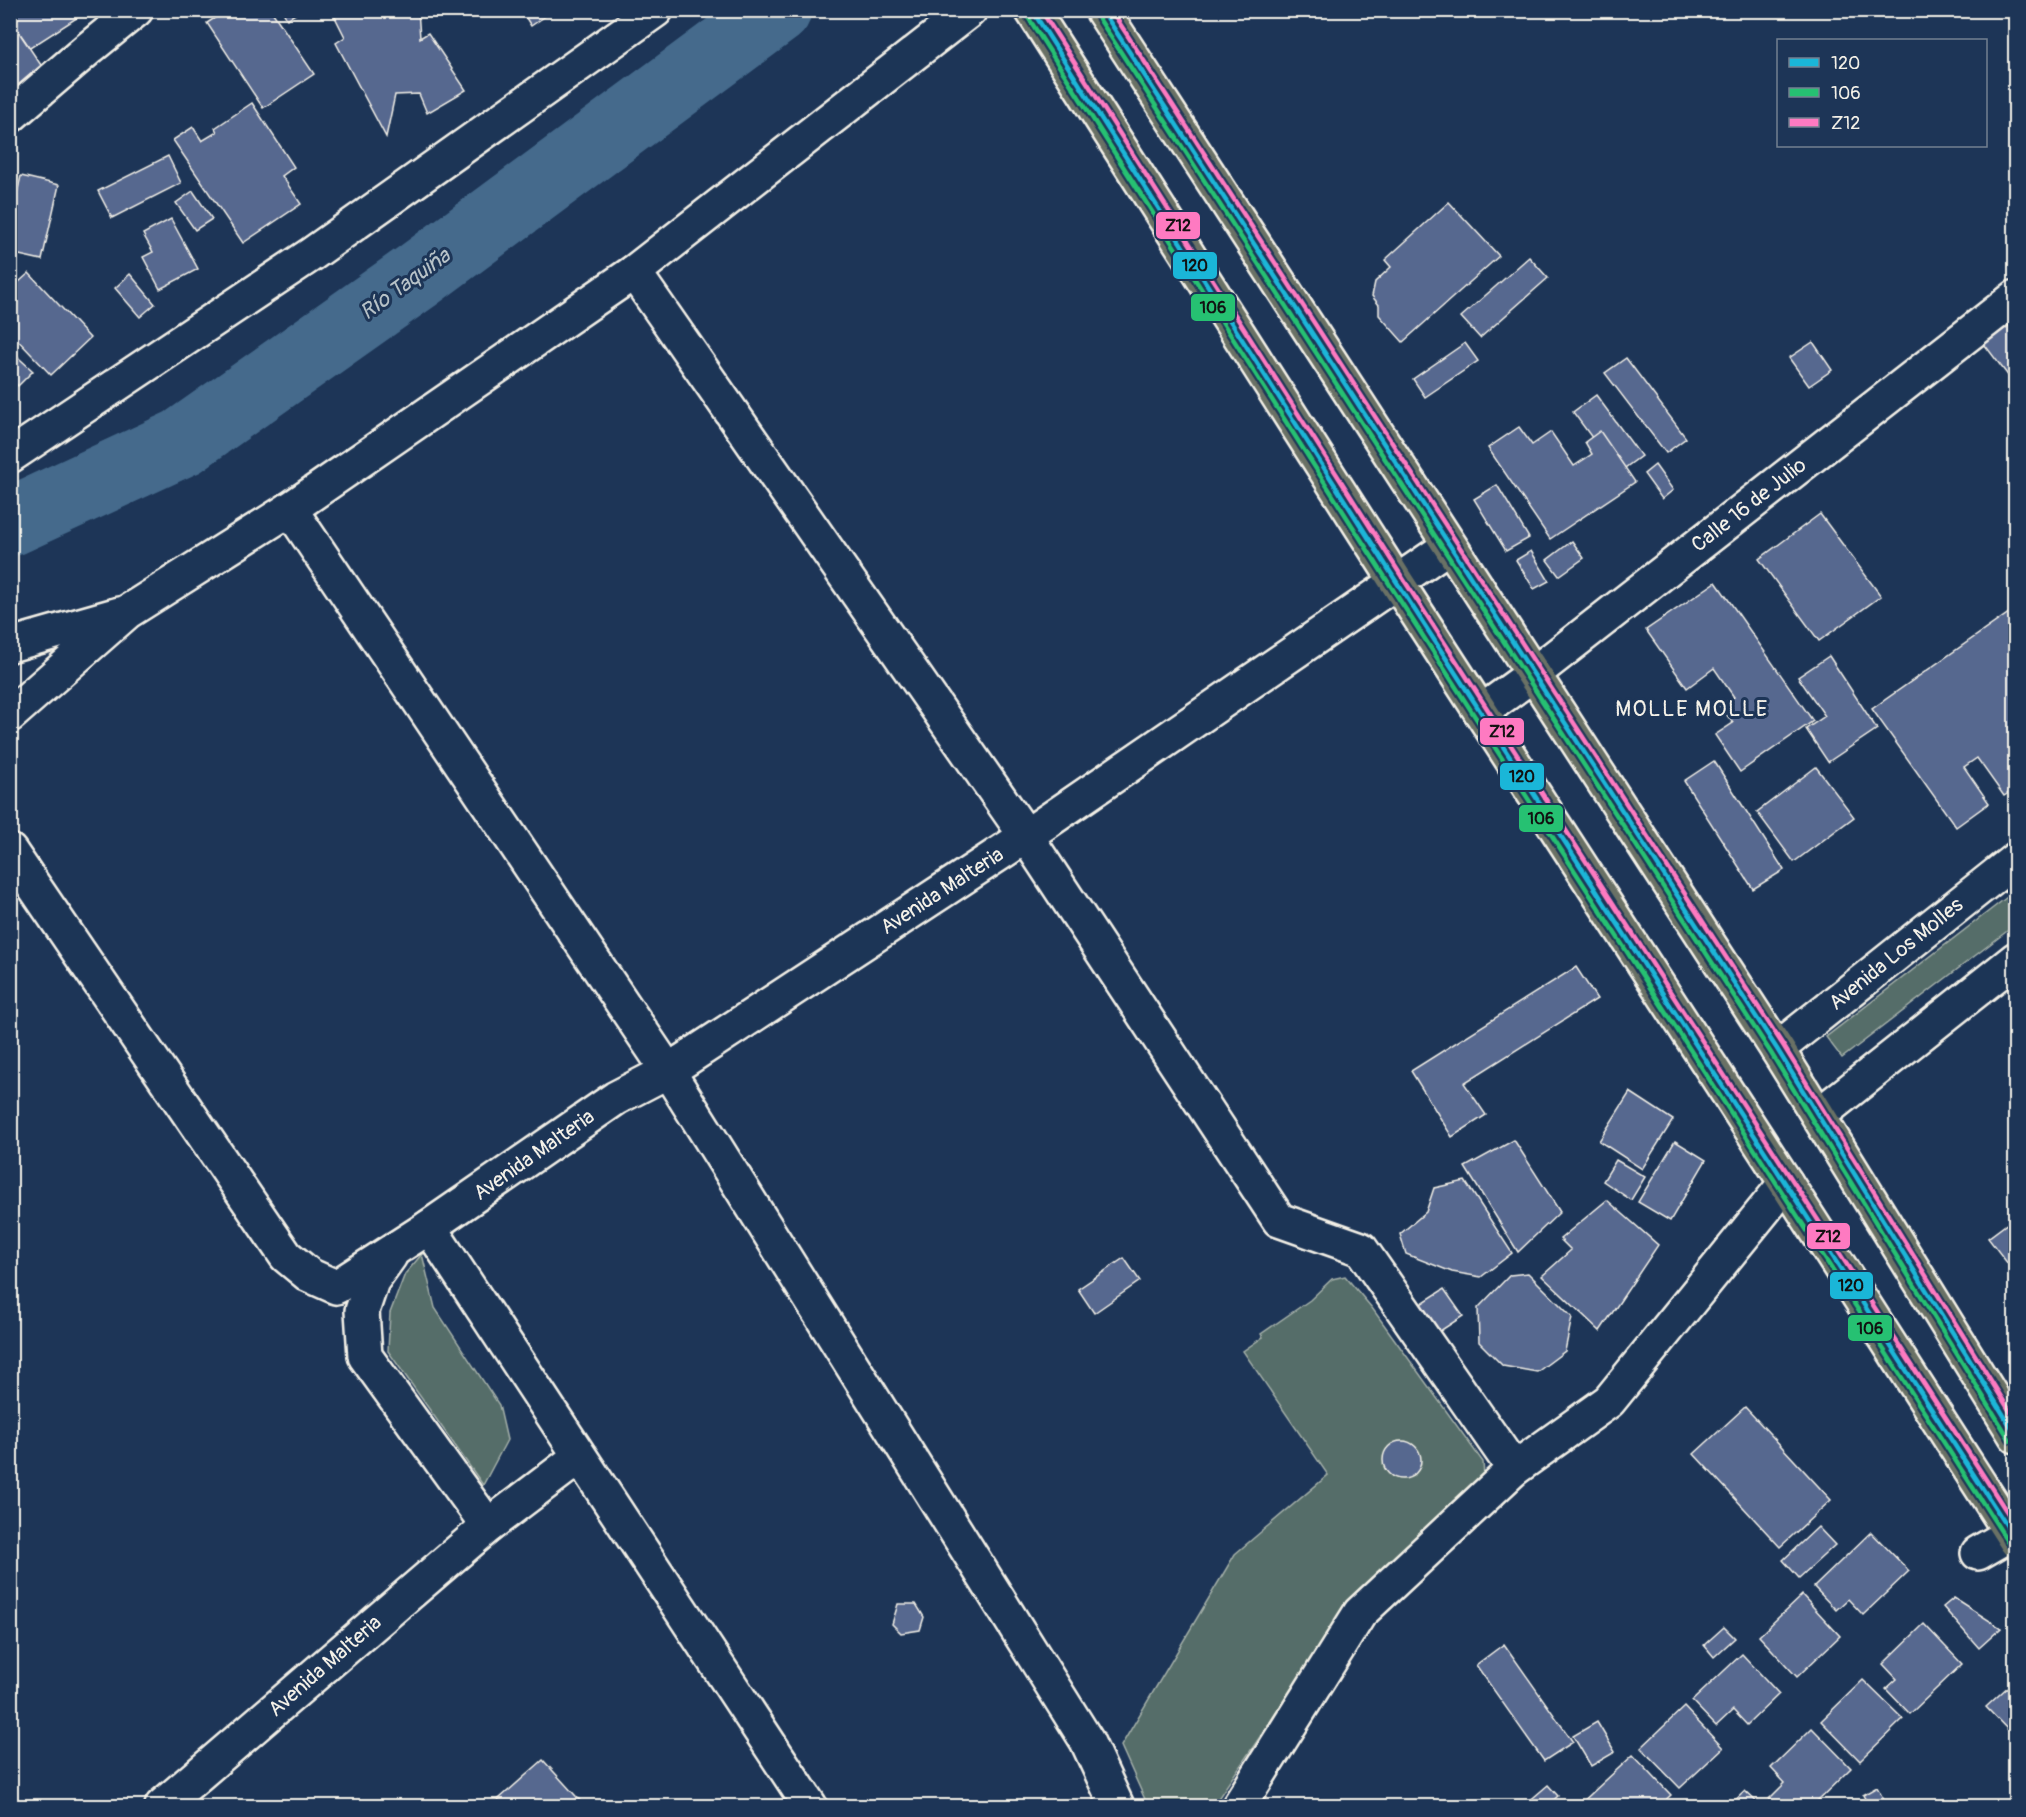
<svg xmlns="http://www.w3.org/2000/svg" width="2026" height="1817" viewBox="0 0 2026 1817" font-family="Pangolin,sans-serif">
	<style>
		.green { fill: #546d69; stroke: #a4afa8; stroke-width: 1.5 }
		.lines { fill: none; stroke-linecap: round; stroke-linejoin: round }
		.river { stroke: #456b8c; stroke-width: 69 }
		.building { fill: #57678f; stroke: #f4f1e8; stroke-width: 1.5 }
		.minor-casing { stroke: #f4f1e8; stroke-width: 38 }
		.major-casing { stroke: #f4f1e8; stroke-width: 38 }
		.minor { stroke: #1d3557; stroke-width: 33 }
		.major { stroke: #6a7165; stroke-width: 33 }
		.bus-1-casing { stroke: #1d3557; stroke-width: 9 }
		.bus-2-casing { stroke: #1d3557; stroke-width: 9 }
		.bus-3-casing { stroke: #1d3557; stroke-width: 9 }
		.bus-1 { stroke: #1ab6d8; stroke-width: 4.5 }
		.bus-2 { stroke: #26c172; stroke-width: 4.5 }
		.bus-3 { stroke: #fe7ac1; stroke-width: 4.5 }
		.labels { text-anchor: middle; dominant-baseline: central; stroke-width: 6; stroke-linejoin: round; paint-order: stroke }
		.street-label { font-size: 21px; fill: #f4f1e8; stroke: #1d3557 }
		.water-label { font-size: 22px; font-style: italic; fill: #b7c2c8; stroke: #1d3557 }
		.neighbourhood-label { font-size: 22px; letter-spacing: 1.5px; fill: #f4f1e8; stroke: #1d3557 }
		.line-badge { stroke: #1d3557; stroke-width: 2 }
		.pale-badge-label { font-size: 16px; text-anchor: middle; font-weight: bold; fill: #111 }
	</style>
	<rect width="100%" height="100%" fill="#1d3557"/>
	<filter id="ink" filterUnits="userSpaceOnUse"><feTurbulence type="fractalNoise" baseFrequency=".0167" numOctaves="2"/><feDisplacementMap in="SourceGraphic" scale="12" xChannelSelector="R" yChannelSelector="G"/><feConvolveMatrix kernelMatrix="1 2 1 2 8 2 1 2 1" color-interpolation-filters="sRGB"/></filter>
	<g filter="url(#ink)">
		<g class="green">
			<path d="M2015 891V925L1842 1058 1826 1037Z"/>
			<path d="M422 1254 435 1308 499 1405 507 1440 483 1485 388 1351 390 1313 405 1274Z"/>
			<path d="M1345 1276 1372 1308 1483 1462 1484 1476 1379 1572 1345 1611 1213 1806H1148L1121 1746 1235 1554 1328 1475 1243 1351 1263 1337 1261 1334 1310 1300 1332 1279Z"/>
		</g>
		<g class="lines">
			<path class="river" d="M10 522 183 442 419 275 777 10"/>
		</g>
		<g class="building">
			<path d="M10 10H89L30 48 10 19Z"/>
			<path d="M227 10H271L314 74 263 108 207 23Z"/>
			<path d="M282 10H302L287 19Z"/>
			<path d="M342 10H418L420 38 428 33 466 90 427 113 419 94 395 95 386 137 336 43 345 37 334 15Z"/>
			<path d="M521 10H554L531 26Z"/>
			<path d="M10 19 45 71 16 90 10 83Z"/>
			<path d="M252 103 294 167 282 176 301 204 243 243 173 140 193 127 202 141 217 132 215 128Z"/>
			<path d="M168 156 181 183 112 218 98 191Z"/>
			<path d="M21 176 59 185 42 260 10 253V224Z"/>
			<path d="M193 191 212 219 195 230 176 203Z"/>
			<path d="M1449 202 1499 256 1403 342 1379 315V305L1372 296 1375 282 1391 267 1385 260Z"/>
			<path d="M171 219 198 269 160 289 143 257 153 252 143 234Z"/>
			<path d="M1529 257 1548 278 1480 338 1461 317Z"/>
			<path d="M29 273 90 338 51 375 10 332V290Z"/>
			<path d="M130 274 155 304 140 317 115 288Z"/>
			<path d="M2016 314V386L1981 340Z"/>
			<path d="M1813 342 1832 370 1809 386 1789 358Z"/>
			<path d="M1465 343 1478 361 1425 397 1413 379Z"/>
			<path d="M10 350 33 371 18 386 10 378Z"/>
			<path d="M1626 358 1686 438 1666 453 1605 373Z"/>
			<path d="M1596 395 1641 456 1618 473 1573 412Z"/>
			<path d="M1519 427 1532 445 1551 432 1574 466 1592 454 1585 442 1600 431 1635 482 1550 539 1488 448Z"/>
			<path d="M1655 465 1673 490 1662 499 1644 474Z"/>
			<path d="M1497 485 1529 538 1506 551 1474 499Z"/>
			<path d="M1820 514 1881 596 1819 641 1759 559Z"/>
			<path d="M1572 541 1584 558 1559 576 1547 560Z"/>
			<path d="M1531 551 1549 581 1534 589 1516 560Z"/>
			<path d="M1716 582 1813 721 1740 772 1715 735 1733 723 1720 706 1734 697 1714 668 1687 688 1646 630Z"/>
			<path d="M2016 608V788L2004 796 1977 758 1964 767 1989 803 1956 827 1872 709Z"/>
			<path d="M1829 656 1877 729 1828 762 1806 729 1825 716 1798 677Z"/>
			<path d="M1714 761 1784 870 1753 889 1684 781Z"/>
			<path d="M1816 767 1854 817 1794 862 1757 812Z"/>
			<path d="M1576 967 1597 999 1464 1083 1486 1115 1452 1137 1411 1071Z"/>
			<path d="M1630 1092 1673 1120 1642 1169 1599 1141Z"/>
			<path d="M1514 1140 1560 1212 1518 1252 1465 1167Z"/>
			<path d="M1675 1141 1706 1160 1670 1221 1638 1202Z"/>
			<path d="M1616 1160 1645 1177 1631 1200 1603 1181Z"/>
			<path d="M1465 1181 1512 1253 1481 1277 1452 1272 1406 1254 1400 1234 1426 1212 1434 1188Z"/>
			<path d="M1607 1200 1658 1245 1600 1331 1542 1276 1571 1250 1560 1239Z"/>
			<path d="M2016 1217V1258L2008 1264 1988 1238Z"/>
			<path d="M1124 1258 1140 1281 1094 1313 1078 1289Z"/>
			<path d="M1528 1273 1572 1317 1565 1351 1537 1372 1503 1366 1479 1342 1478 1308 1510 1275Z"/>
			<path d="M1444 1289 1463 1316 1437 1333 1419 1305Z"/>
			<path d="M1745 1407 1831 1500 1780 1547 1694 1454Z"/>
			<circle cx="1402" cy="1460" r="19"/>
			<path d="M1818 1527 1835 1545 1799 1578 1783 1560Z"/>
			<path d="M1871 1532 1909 1571 1863 1615 1848 1599 1836 1610 1814 1587Z"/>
			<path d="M1802 1595 1840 1636 1797 1677 1759 1636Z"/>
			<path d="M1954 1598 2001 1628 1979 1648 1943 1607Z"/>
			<path d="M898 1604H916L924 1617 920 1630 901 1633 892 1624Z"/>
			<path d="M1924 1624 1962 1664 1910 1714 1886 1689 1897 1679 1883 1664Z"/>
			<path d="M1724 1627 1735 1638 1714 1657 1704 1645Z"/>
			<path d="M1504 1644 1573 1742 1544 1761 1476 1665Z"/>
			<path d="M1742 1654 1779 1694 1747 1725 1733 1710 1716 1726 1692 1701Z"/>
			<path d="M1863 1680 1903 1719 1860 1761 1821 1721Z"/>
			<path d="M2011 1684 2016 1689V1725L2009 1731 1986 1707Z"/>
			<path d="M1684 1707 1723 1748 1680 1788 1641 1748Z"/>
			<path d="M1597 1722 1615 1752 1591 1766 1573 1736Z"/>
			<path d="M1812 1728 1851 1768 1812 1806H1776L1769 1799 1785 1783 1771 1768Z"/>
			<path d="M1633 1755 1671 1795 1659 1806H1578Z"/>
			<path d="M543 1760 585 1806H491Z"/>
			<path d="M1548 1785 1558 1796 1547 1806H1530L1527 1803Z"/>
			<path d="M1877 1787 1884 1800 1869 1806 1863 1795Z"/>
			<path d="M1745 1791 1761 1806H1729Z"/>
		</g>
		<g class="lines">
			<defs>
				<g id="minor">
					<path d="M10 116 88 49 136 10"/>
					<path d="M634 272 1026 836 1279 1220 1361 1249 1514 1469"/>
					<path d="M10 456 312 254 656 10"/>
					<path d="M290 509 668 1071 1087 1741 1117 1806"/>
					<path d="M10 645 119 614"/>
					<path d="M1481 712 1532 675 2016 297"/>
					<path d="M10 715 127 612 290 509 634 272 970 10"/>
					<path d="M10 851 286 1256 309 1275 336 1287 429 1227 616 1098 668 1071 1026 836 1449 546"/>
					<path d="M1777 1049 2016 859"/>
					<path d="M1819 1115 2016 959"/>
					<path d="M429 1227 810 1806"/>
					<path d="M390 1256 372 1281 362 1311 365 1356 488 1526"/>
					<path d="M1978 1553 2011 1534"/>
					<path d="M162 1806 488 1526 579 1457"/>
					<path d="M1239 1806 1360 1613 1514 1469 1609 1401 1786 1183"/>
				</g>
				<g id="major">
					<path d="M1032 10 1396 581 1786 1183 2016 1541"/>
					<path d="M1102 10 1777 1049 2016 1436"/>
				</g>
			</defs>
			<use href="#minor" class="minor-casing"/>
			<use href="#major" class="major-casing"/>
			<use href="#minor" class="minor"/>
			<use href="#major" class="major"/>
			<defs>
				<g id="bus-1">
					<path d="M1032 10 1396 581 2016 1540"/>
					<path d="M1102 10 1777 1049 2016 1435"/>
				</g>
				<g id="bus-2">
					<path d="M1026 14 1390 585 2010 1545"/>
					<path d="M1096 14 1771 1053 2010 1440"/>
				</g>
				<g id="bus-3">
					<path d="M1041 10 1402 577 2016 1526"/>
					<path d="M1111 10 1783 1045 2016 1421"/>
				</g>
			</defs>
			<use href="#bus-1" class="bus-1-casing"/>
			<use href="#bus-2" class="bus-2-casing"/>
			<use href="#bus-3" class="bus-3-casing"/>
			<use href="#bus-1" class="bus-1"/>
			<use href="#bus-2" class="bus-2"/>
			<use href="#bus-3" class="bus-3"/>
		</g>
	</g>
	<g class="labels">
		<g class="street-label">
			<text transform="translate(1749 505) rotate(-38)">Calle 16 de Julio</text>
			<text transform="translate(942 891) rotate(-33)">Avenida Malteria</text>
			<text transform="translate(1896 954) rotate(-39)">Avenida Los Molles</text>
			<text transform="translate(534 1155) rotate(-35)">Avenida Malteria</text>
			<text transform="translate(325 1666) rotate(-41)">Avenida Malteria</text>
		</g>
		<g class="water-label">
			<text transform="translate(405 284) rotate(-36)">Río Taquiña</text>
		</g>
		<g class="neighbourhood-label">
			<text x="1692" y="709">MOLLE MOLLE</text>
		</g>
	</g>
	<g class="line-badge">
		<rect x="1155" y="211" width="46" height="29" rx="6" fill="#fe7ac1"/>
		<rect x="1172" y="251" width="46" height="29" rx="6" fill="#1ab6d8"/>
		<rect x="1190" y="293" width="46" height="29" rx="6" fill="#26c172"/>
		<rect x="1479" y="717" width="46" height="29" rx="6" fill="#fe7ac1"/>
		<rect x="1499" y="762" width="46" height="29" rx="6" fill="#1ab6d8"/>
		<rect x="1518" y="804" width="46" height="29" rx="6" fill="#26c172"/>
		<rect x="1806" y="1222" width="45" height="28" rx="6" fill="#fe7ac1"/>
		<rect x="1829" y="1271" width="45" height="29" rx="6" fill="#1ab6d8"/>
		<rect x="1847" y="1314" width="46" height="28" rx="6" fill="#26c172"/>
	</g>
	<g class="pale-badge-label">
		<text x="1178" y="231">Z12</text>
		<text x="1195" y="271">120</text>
		<text x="1213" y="313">106</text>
		<text x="1502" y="737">Z12</text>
		<text x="1522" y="782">120</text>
		<text x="1541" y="824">106</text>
		<text x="1828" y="1242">Z12</text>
		<text x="1851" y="1291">120</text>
		<text x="1870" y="1334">106</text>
	</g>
	<rect width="2026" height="1817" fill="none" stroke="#1d3557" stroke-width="36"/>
	<rect x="18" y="18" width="1990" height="1781" fill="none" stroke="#f4f1e8" stroke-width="2" filter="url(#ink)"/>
	<rect x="1777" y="39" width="210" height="108" fill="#1d3557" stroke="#738091" stroke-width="1.5"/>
	<rect x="1789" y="58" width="30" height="9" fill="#1ab6d8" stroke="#738091" stroke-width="1.5"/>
	<text x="1831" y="69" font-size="18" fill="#f4f1e8">120</text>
	<rect x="1789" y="88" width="30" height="9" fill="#26c172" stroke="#738091" stroke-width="1.5"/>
	<text x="1831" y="99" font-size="18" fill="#f4f1e8">106</text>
	<rect x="1789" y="118" width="30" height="9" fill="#fe7ac1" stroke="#738091" stroke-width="1.5"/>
	<text x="1831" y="129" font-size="18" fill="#f4f1e8">Z12</text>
</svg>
